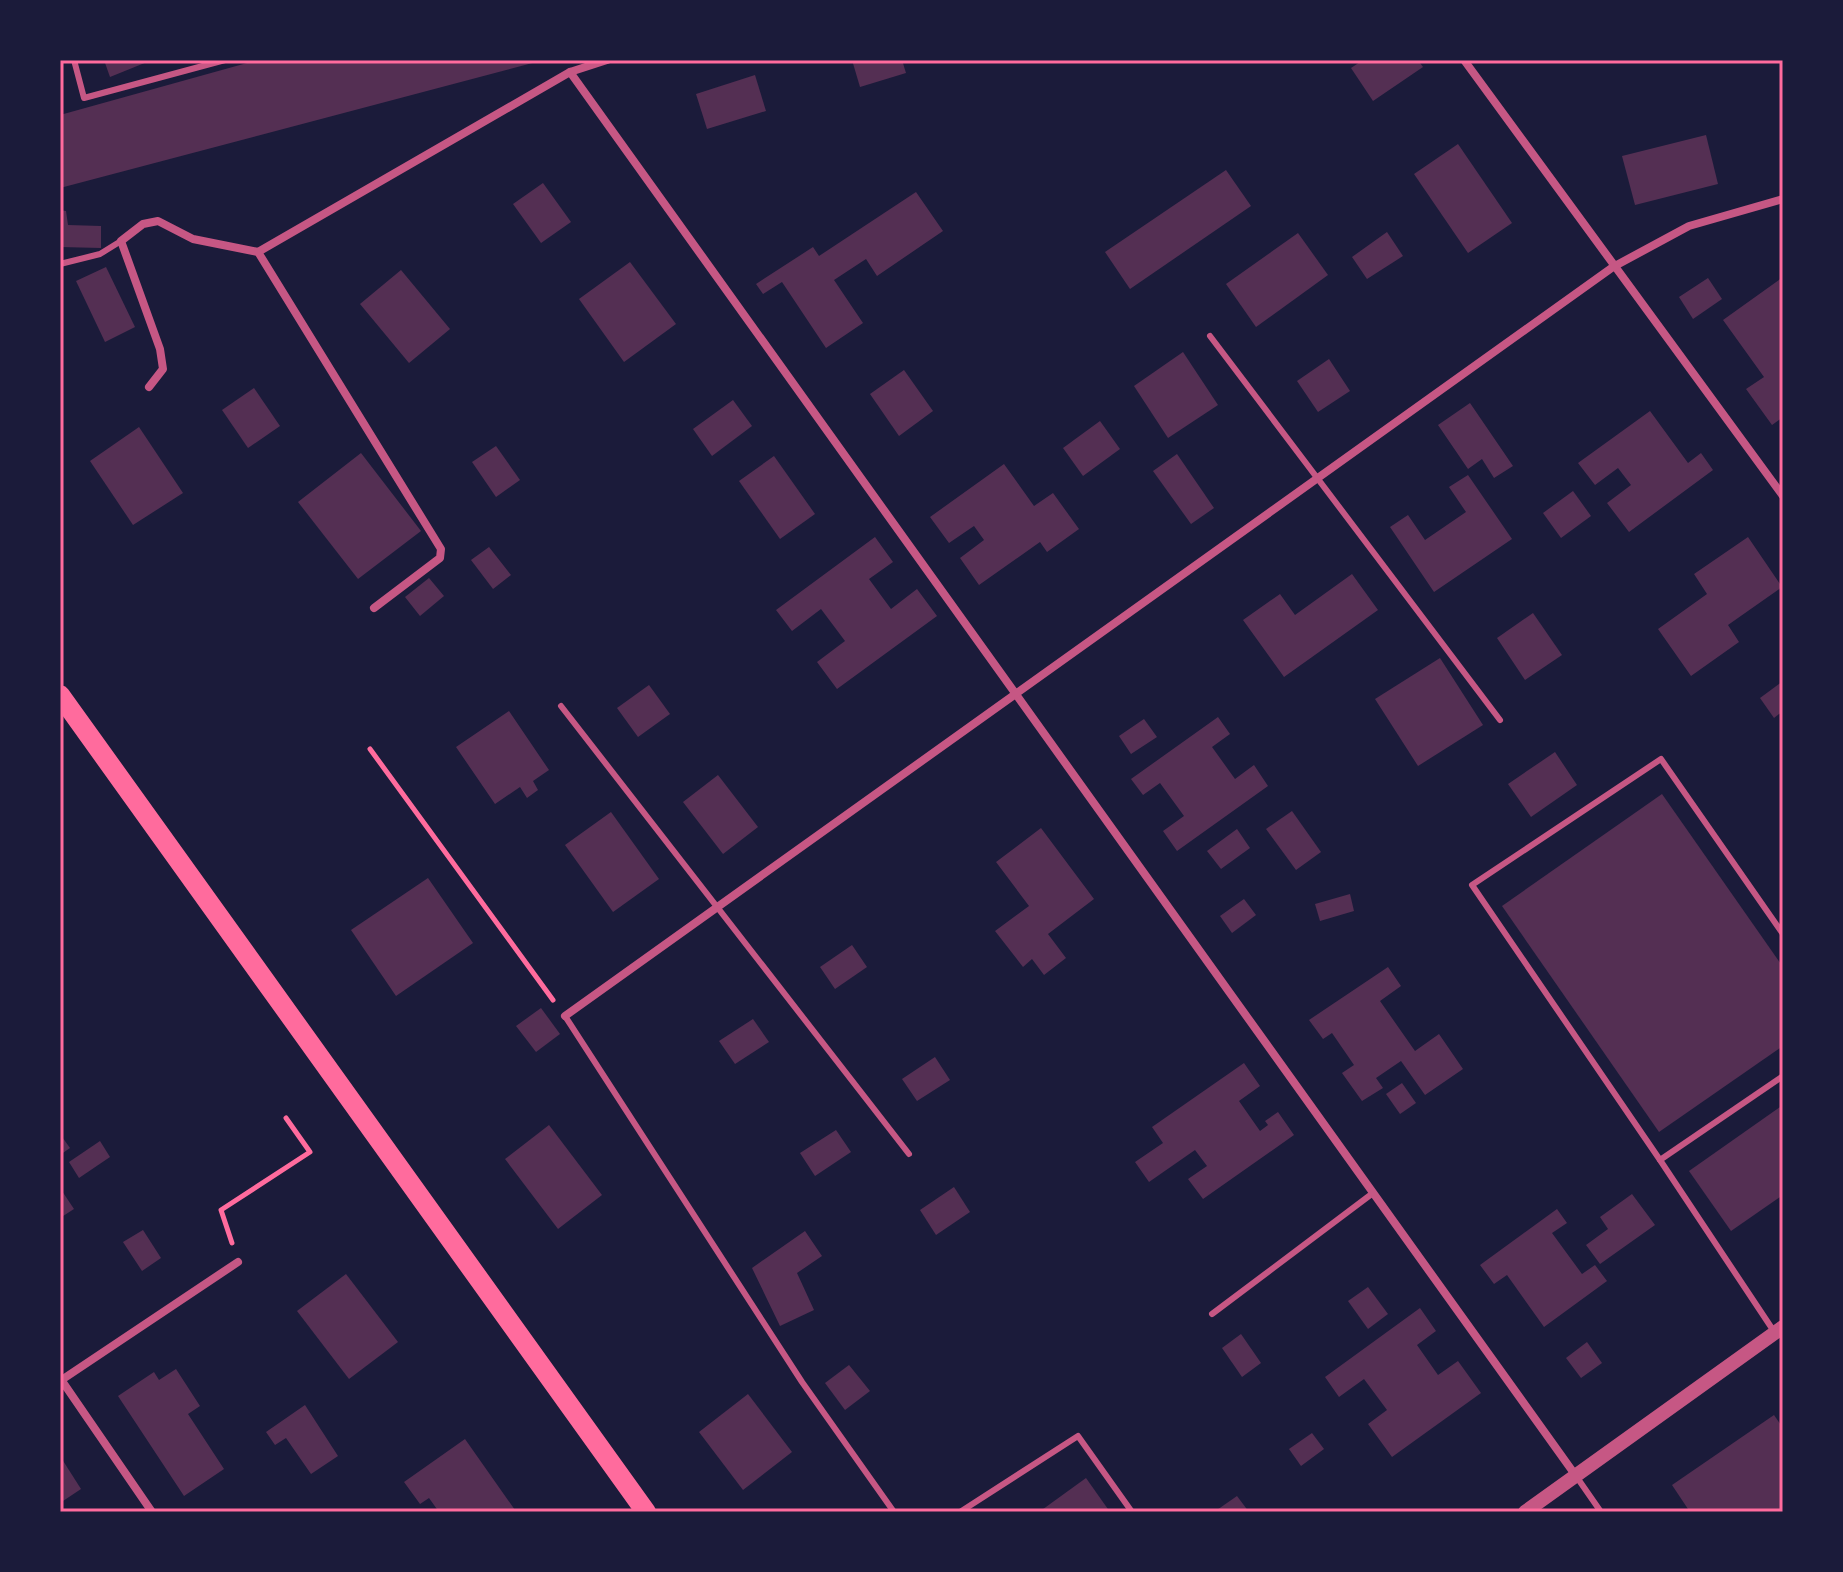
<svg xmlns="http://www.w3.org/2000/svg" width="1843" height="1572" viewBox="0 0 1843 1572" font-family="'DejaVu Sans',sans-serif">
	<style>
		.building { fill: #542f53 }
		.lines { fill: none; stroke-linecap: round; stroke-linejoin: round }
		.path { stroke: #ff6b9d; stroke-width: 5 }
		.service { stroke: #c65784; stroke-width: 6 }
		.minor { stroke: #c65784; stroke-width: 8 }
		.tertiary { stroke: #c65784; stroke-width: 14 }
		.primary { stroke: #ff6b9d; stroke-width: 20 }
		.neatline { fill: none; stroke: #ff6b9d; stroke-width: 3 }
	</style>
	<rect width="100%" height="100%" fill="#1b1b3a"/>
	<g class="building">
		<path d="M104 60H152L110 77Z"/>
		<path d="M258 60H540V61L60 188V115Z"/>
		<path d="M852 60H902L906 73 860 87Z"/>
		<path d="M1363 60H1418L1423 67 1373 101 1351 68Z"/>
		<path d="M755 75 766 111 707 129 696 94Z"/>
		<path d="M1706 135 1718 184 1635 205 1622 156Z"/>
		<path d="M1458 144 1512 223 1468 253 1414 174Z"/>
		<path d="M1226 170 1251 206 1130 289 1105 252Z"/>
		<path d="M543 183 571 222 541 243 513 204Z"/>
		<path d="M916 192 943 231 877 276 866 259 834 280 863 323 826 348 782 282 763 294 756 284 813 247 819 256Z"/>
		<path d="M60 210 66 211 68 225 101 226V248L60 247Z"/>
		<path d="M1387 232 1403 256 1367 279 1352 257Z"/>
		<path d="M1298 233 1328 275 1256 327 1226 284Z"/>
		<path d="M630 262 676 324 624 362 579 299Z"/>
		<path d="M106 267 135 327 105 342 76 281Z"/>
		<path d="M401 270 450 329 409 363 360 304Z"/>
		<path d="M1783 277V417L1772 425 1746 389 1764 377 1723 320Z"/>
		<path d="M1708 278 1722 299 1693 319 1679 297Z"/>
		<path d="M1183 352 1218 405 1168 438 1134 386Z"/>
		<path d="M1329 359 1350 391 1318 412 1297 381Z"/>
		<path d="M904 370 933 411 899 436 870 394Z"/>
		<path d="M254 388 280 426 248 448 222 410Z"/>
		<path d="M733 400 752 426 712 456 693 429Z"/>
		<path d="M1470 403 1513 466 1494 478 1482 459 1468 469 1438 425Z"/>
		<path d="M1650 411 1688 463 1701 453 1713 470 1629 532 1607 503 1631 485 1618 468 1595 485 1578 463Z"/>
		<path d="M1100 421 1120 449 1083 476 1063 448Z"/>
		<path d="M139 427 183 493 133 525 90 461Z"/>
		<path d="M496 446 520 480 496 497 472 462Z"/>
		<path d="M361 453 421 531 358 579 298 502Z"/>
		<path d="M1177 454 1214 508 1191 524 1153 471Z"/>
		<path d="M774 456 815 514 780 539 739 481Z"/>
		<path d="M1004 464 1034 506 1053 493 1079 529 1047 552 1040 542 979 585 960 558 984 540 974 526 949 543 930 517Z"/>
		<path d="M1468 475 1512 539 1434 592 1390 527 1408 515 1425 540 1466 512 1449 487Z"/>
		<path d="M1573 491 1591 516 1561 538 1543 513Z"/>
		<path d="M875 537 893 562 869 579 891 609 917 589 937 616 837 689 817 662 845 641 821 609 792 631 776 610Z"/>
		<path d="M1748 537 1782 587 1728 625 1739 642 1691 676 1658 629 1707 594 1694 574Z"/>
		<path d="M489 547 511 575 493 589 471 560Z"/>
		<path d="M1352 574 1378 610 1284 677 1243 620 1280 594 1295 615Z"/>
		<path d="M429 578 444 596 420 616 405 597Z"/>
		<path d="M1533 613 1562 655 1525 680 1497 638Z"/>
		<path d="M1440 658 1483 725 1418 766 1375 699Z"/>
		<path d="M1783 681V711L1774 718 1760 698Z"/>
		<path d="M649 685 670 714 638 737 617 708Z"/>
		<path d="M509 711 549 770 533 781 538 790 527 798 520 787 495 804 456 747Z"/>
		<path d="M1218 717 1230 734 1212 747 1235 779 1254 765 1268 786 1177 851 1163 831 1184 816 1160 783 1143 795 1131 779Z"/>
		<path d="M1144 719 1157 737 1131 754 1119 736Z"/>
		<path d="M1555 752 1577 785 1531 817 1508 784Z"/>
		<path d="M718 775 758 827 723 854 683 802Z"/>
		<path d="M1662 794 1783 967V1046L1659 1132 1502 906Z"/>
		<path d="M1292 811 1321 852 1296 870 1266 829Z"/>
		<path d="M611 812 659 879 613 912 565 845Z"/>
		<path d="M1041 828 1094 899 1048 934 1066 958 1044 975 1032 959 1023 967 995 931 1029 906 996 862Z"/>
		<path d="M1237 829 1250 848 1221 869 1207 851Z"/>
		<path d="M428 878 473 943 396 996 351 930Z"/>
		<path d="M1350 894 1354 911 1320 921 1315 904Z"/>
		<path d="M1244 899 1256 915 1232 933 1220 916Z"/>
		<path d="M852 945 867 967 835 989 820 967Z"/>
		<path d="M1388 967 1401 986 1380 1001 1415 1051 1439 1034 1463 1069 1425 1095 1401 1061 1376 1078 1383 1088 1362 1101 1342 1073 1354 1065 1332 1033 1323 1039 1309 1020Z"/>
		<path d="M541 1008 560 1034 536 1052 516 1026Z"/>
		<path d="M753 1019 769 1042 735 1064 719 1041Z"/>
		<path d="M935 1057 950 1080 917 1101 902 1079Z"/>
		<path d="M1244 1063 1260 1086 1239 1101 1260 1131 1268 1125 1265 1121 1278 1112 1294 1135 1203 1199 1188 1179 1207 1166 1195 1150 1149 1182 1135 1162 1163 1143 1152 1127Z"/>
		<path d="M1402 1083 1416 1103 1400 1114 1386 1094Z"/>
		<path d="M1783 1105V1195L1731 1231 1689 1171Z"/>
		<path d="M549 1125 602 1195 558 1229 505 1159Z"/>
		<path d="M836 1130 851 1152 815 1176 800 1153Z"/>
		<path d="M60 1134 70 1148 60 1155Z"/>
		<path d="M100 1141 110 1157 79 1178 69 1162Z"/>
		<path d="M954 1187 970 1212 936 1235 920 1210Z"/>
		<path d="M60 1188 74 1209 60 1218Z"/>
		<path d="M1632 1194 1655 1225 1600 1264 1586 1245 1608 1229 1600 1217Z"/>
		<path d="M1557 1209 1567 1223 1552 1233 1582 1274 1595 1265 1607 1281 1544 1327 1507 1275 1494 1284 1480 1265Z"/>
		<path d="M143 1230 161 1258 142 1271 123 1242Z"/>
		<path d="M805 1231 822 1256 797 1273 814 1310 780 1326 752 1268Z"/>
		<path d="M346 1274 398 1342 349 1379 297 1311Z"/>
		<path d="M1368 1287 1388 1314 1368 1329 1348 1301Z"/>
		<path d="M1420 1308 1436 1331 1417 1345 1438 1375 1458 1361 1481 1393 1392 1457 1368 1424 1387 1410 1364 1379 1339 1397 1325 1377Z"/>
		<path d="M1241 1334 1261 1363 1242 1377 1222 1348Z"/>
		<path d="M1587 1342 1602 1363 1581 1378 1566 1358Z"/>
		<path d="M849 1365 870 1391 845 1410 825 1383Z"/>
		<path d="M176 1369 200 1406 188 1414 224 1469 184 1496 118 1396 154 1372 159 1380Z"/>
		<path d="M748 1394 792 1452 743 1490 699 1432Z"/>
		<path d="M305 1405 338 1456 311 1474 286 1438 275 1445 266 1432Z"/>
		<path d="M1774 1415 1783 1428V1512H1690L1672 1485Z"/>
		<path d="M1312 1433 1324 1449 1301 1466 1289 1449Z"/>
		<path d="M465 1439 515 1510 512 1512H439L429 1498 420 1504 404 1482Z"/>
		<path d="M60 1456 81 1489 60 1503Z"/>
		<path d="M1086 1478 1110 1512H1039Z"/>
		<path d="M1237 1496 1249 1512H1214Z"/>
	</g>
	<g class="lines">
		<g class="path">
			<path d="M370 749 553 1000"/>
			<path d="M232 1243 221 1210 310 1152 286 1118"/>
		</g>
		<g class="service">
			<path d="M74 60 84 98 225 60"/>
			<path d="M60 264 100 254 121 241"/>
			<path d="M1210 336 1500 720"/>
			<path d="M561 706 909 1154"/>
			<path d="M565 1016 802 1382 894 1512"/>
			<path d="M1660 1160 1783 1076"/>
			<path d="M1212 1314 1373 1193"/>
			<path d="M1775 1333 1660 1160 1472 885 1661 759 1783 934"/>
			<path d="M1576 1476 1601 1512"/>
			<path d="M960 1512 1078 1436 1132 1512"/>
		</g>
		<g class="minor">
			<path d="M1464 60 1783 496"/>
			<path d="M570 72 1576 1476"/>
			<path d="M258 252 570 72 607 60"/>
			<path d="M149 387 163 369 160 349 121 241 143 224 158 221 193 239 258 252 441 549 440 558 374 608"/>
			<path d="M565 1016 1613 267 1689 226 1783 199"/>
			<path d="M60 1378 152 1512"/>
			<path d="M60 1381 238 1262"/>
		</g>
		<path class="tertiary" d="M1525 1512 1783 1327"/>
		<path class="primary" d="M60 695 646 1512"/>
	</g>
	<rect width="1843" height="1572" fill="none" stroke="#1b1b3a" stroke-width="124"/>
	<rect x="62" y="62" width="1719" height="1448" class="neatline"/>
</svg>
